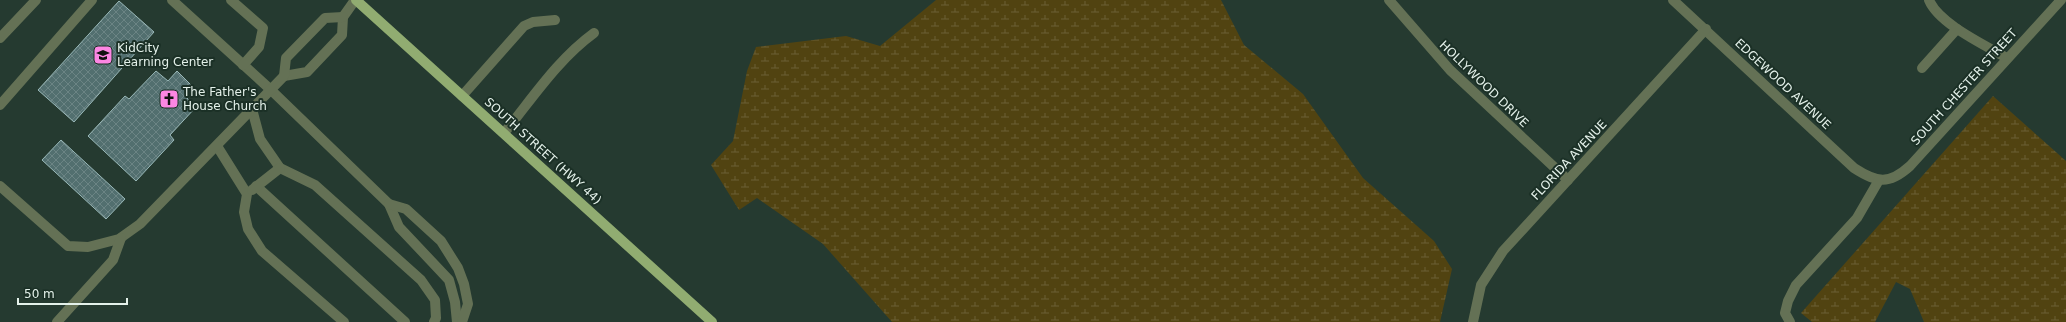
<svg xmlns="http://www.w3.org/2000/svg" width="2066" height="322" viewBox="0 0 2066 322" font-family="'DejaVu Sans',sans-serif">
	<style>
		.wetland { fill: url(#wetland-marsh) }
		.building { fill: url(#building-cross-hatch); stroke: #99b8b8 }
		.lines { fill: none; stroke-linecap: round; stroke-linejoin: round }
		.minor { stroke: #647155; stroke-width: 10 }
		.major { stroke: #91ac71; stroke-width: 10 }
		.labels { text-anchor: middle; dominant-baseline: central; stroke-width: 4; stroke-linejoin: round; paint-order: stroke }
		.poi-label { font-size: 12px; fill: #e4f1ea; stroke: #1b3026; text-anchor: start }
		.street-label { font-size: 12px; fill: #e4f1ea; stroke: #1b3026 }
	</style>
	<defs>
		<pattern id="wetland-marsh" width="20" height="14" patternUnits="userSpaceOnUse"><rect width="20" height="14" fill="#514311"/><path d="M1 5h8M5 5V1M11 12h8M15 12V8" fill="none" stroke="#6a5f34"/></pattern>
		<pattern id="building-cross-hatch" width="8" height="8" patternUnits="userSpaceOnUse"><rect width="8" height="8" fill="#526f6f"/><path d="M0 0l8 8M0 8l8-8" fill="none" stroke="#6b8484"/></pattern>
	</defs>
	<rect width="100%" height="100%" fill="#253a30"/>
	<g class="wetland">
		<path d="M936 0H1221L1244 45 1303 94 1363 178 1434 241 1452 269 1440 322H892L823 244 757 198 739 210 711 165 733 141 747 71 756 47 846 36 880 46Z"/>
		<path d="M1993 96 2066 161V322H1924L1910 289 1896 282 1875 322H1812L1801 313Z"/>
	</g>
	<g class="building">
		<path d="M119 1 154 32 74 122 38 90Z"/>
		<path d="M156 71 168 81 177 71 192 86 184 95 196 107 170 135 174 140 136 181 88 136 125 96 129 99Z"/>
		<path d="M61 140 125 199 106 219 42 160Z"/>
	</g>
	<g class="lines">
		<g class="minor">
			<path d="M172 0 271 90 389 204 399 227 449 280 455 302 457 322"/>
			<path d="M231 0 263 28 259 47 243 65"/>
			<path d="M1389 0 1450 70 1568 180"/>
			<path d="M1673 0 1854 168C1877 183 1889 185 1910 166L2061 0"/>
			<path d="M1929 0C1939 24 1985 45 2007 58"/>
			<path d="M0 38 36 0"/>
			<path d="M1922 68 1957 29"/>
			<path d="M284 76 307 72 342 35 343 17 355 0"/>
			<path d="M462 96 524 26 533 22 555 20"/>
			<path d="M0 105 92 0"/>
			<path d="M252 109 260 139 280 168 315 185 421 280 435 300 436 318 434 322"/>
			<path d="M504 133C532 99 557 60 594 33"/>
			<path d="M217 146 247 194 244 212 248 229 262 251 344 322"/>
			<path d="M0 186 68 246 88 247 119 239 140 224 284 76 286 58 325 18 343 17"/>
			<path d="M256 186 405 322"/>
			<path d="M252 190 280 168"/>
			<path d="M389 204 406 209 441 241 458 268 464 284 468 304 462 322"/>
			<path d="M57 322 113 260 121 238"/>
			<path d="M1473 322 1481 285 1503 251 1706 29"/>
			<path d="M1790 322 1785 313 1788 301 1796 285 1857 218 1879 180"/>
		</g>
		<path class="major" d="M356 0 712 322"/>
	</g>
	<defs>
		<symbol id="school-square" viewBox="-11 -11 22 22"><rect x="-9" y="-9" width="18" height="18" rx="4" fill="#fc86e3" stroke="#1b3026"/><path d="M0-5L7-2L0 1L-7-2ZM-4 1L0 2.5L4 1V4Q0 6-4 4Z" fill="#111"/></symbol>
		<symbol id="church-square" viewBox="-11 -11 22 22"><rect x="-9" y="-9" width="18" height="18" rx="4" fill="#fc86e3" stroke="#1b3026"/><path d="M-1.2-6h2.4v3.5h3.3v2.4h-3.3V6h-2.4V-.1h-3.3v-2.4h3.3Z" fill="#111"/></symbol>
	</defs>
	<g fill-rule="evenodd">
		<use href="#school-square" x="92" y="44" width="22" height="22"/>
		<use href="#church-square" x="158" y="88" width="22" height="22"/>
	</g>
	<g class="labels">
		<g class="poi-label">
			<text x="117" y="48">KidCity<tspan x="117" dy="14">Learning Center</tspan></text>
			<text x="183" y="92">The Father's<tspan x="183" dy="14">House Church</tspan></text>
		</g>
		<g class="street-label">
			<text transform="translate(1484 84) rotate(44)">HOLLYWOOD DRIVE</text>
			<text transform="translate(1783 84) rotate(43)">EDGEWOOD AVENUE</text>
			<text transform="translate(1964 87) rotate(-48)">SOUTH CHESTER STREET</text>
			<text transform="translate(543 151) rotate(42)">SOUTH STREET (HWY 44)</text>
			<text transform="translate(1569 160) rotate(-47)">FLORIDA AVENUE</text>
		</g>
	</g>
	<path d="M18 298v6h109v-6" fill="none" stroke="#e4f1ea" stroke-width="2"/>
	<text x="24" y="298" font-size="12" fill="#e4f1ea" stroke="#1b3026" stroke-width="3" paint-order="stroke">50 m</text>
</svg>
